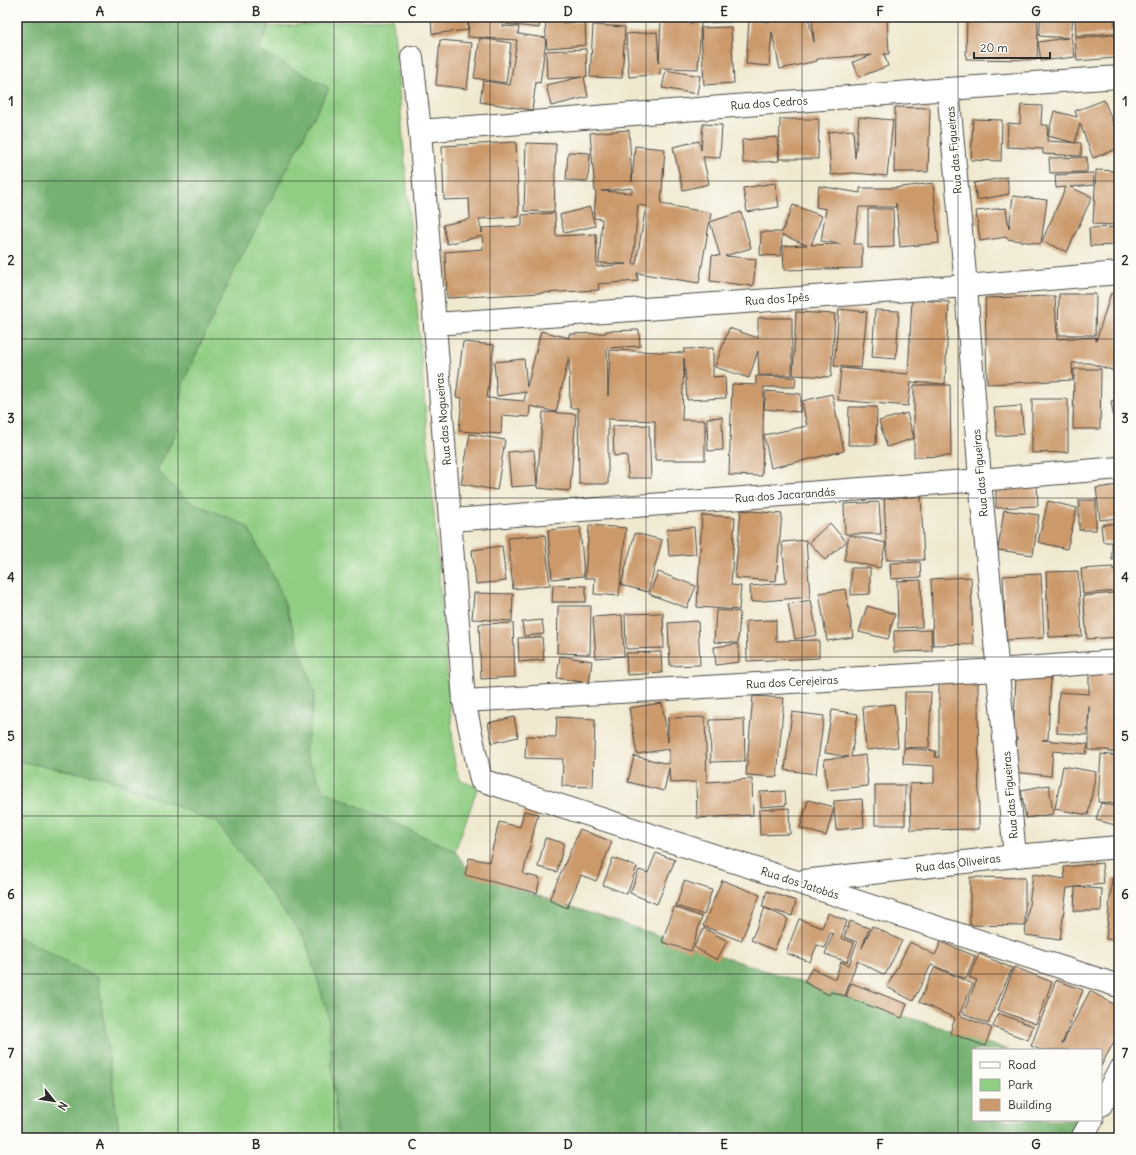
<svg xmlns="http://www.w3.org/2000/svg" width="1136" height="1155" viewBox="0 0 1136 1155" font-family="Delius,sans-serif">
	<style>
		.green { fill: #90ce83; stroke: #5e7c57 }
		.forest { fill: #74b171; stroke: #506e4e }
		.building { fill: #cb996b; fill-rule: evenodd }
		.lines { fill: none; stroke-linecap: round; stroke-linejoin: round }
		.minor-casing { stroke: #494844; stroke-width: 24 }
		.minor { stroke: #fff; stroke-width: 22 }
		.grid { fill: none; stroke: #2b2b2b; stroke-width: 1; stroke-opacity: 0.55 }
		.labels { text-anchor: middle; dominant-baseline: central; stroke-width: 3.5; stroke-linejoin: round; paint-order: stroke }
		.street-label { font-size: 11px; fill: #2b2b2b; stroke: #fdfcf7 }
		.neatline { fill: none; stroke: #2b2b2b; stroke-width: 1.5 }
		.grid-label { font-size: 13px; text-anchor: middle; font-weight: bold; fill: #2b2b2b }
	</style>
	<rect width="100%" height="100%" fill="#fdfcf7"/>
	<filter id="ink" filterUnits="userSpaceOnUse"><feTurbulence type="fractalNoise" baseFrequency=".025" numOctaves="2"/><feDisplacementMap in="SourceGraphic" scale="8" xChannelSelector="R" yChannelSelector="G"/><feConvolveMatrix kernelMatrix="1 2 1 2 8 2 1 2 1" color-interpolation-filters="sRGB"/></filter>
	<filter id="wash" filterUnits="userSpaceOnUse"><feTurbulence type="fractalNoise" baseFrequency=".012" numOctaves="4" result="noise"/><feDisplacementMap in="SourceGraphic" scale="16" xChannelSelector="R" yChannelSelector="G"/><feGaussianBlur stdDeviation="0.9" result="paint"/><feColorMatrix in="noise" values="0 0 0 0 0 0 0 0 0 0 0 0 0 0 0 0 0 1.4 0 .05"/><feComposite in="paint" operator="in"/></filter>
	<g filter="url(#wash)">
		<rect width="100%" height="100%" fill="#f0e9d0"/>
		<g class="green">
			<path d="M393 18 455 768 461 781 478 787 455 851 323 790 305 754 315 693 279 588 247 526 187 500 157 470 178 429 183 383 231 277 329 88 257 50 269 27Z"/>
			<path d="M17 761 107 778 217 822 305 939 328 1015 338 1138H120L98 979 17 935Z"/>
		</g>
		<g class="forest">
			<path d="M17 17H268L269 27 258 50 329 88 231 277 183 383 178 429 157 470 187 500 247 526 279 588 315 693 305 754 323 790 455 851 471 874 1008 1050H973V1120H1078L1068 1138H338L328 1015 305 939 217 823 107 778 17 761Z"/>
			<path d="M17 935 98 979 120 1138H17Z"/>
		</g>
		<g id="blocks">
			<g class="building">
				<path d="M431 17H467L468 30 432 34Z"/>
				<path d="M469 17H504L503 26 519 27 518 34 546 38 545 17H563V23L585 21 586 45 547 48 546 39 540 83 536 82 532 110 480 102 483 81 510 85 517 40 468 37Z"/>
				<path d="M507 17H541L539 28 506 24Z"/>
				<path d="M693 17H731V22L701 23 698 69 660 68V74L629 77 626 34 657 32 659 63 661 21 693 23Z"/>
				<path d="M784 17H808L814 42 812 17H887L889 54H884L888 66 859 77 853 62 872 55 817 59V61L780 69 772 32 769 66 746 64 749 20 770 22 769 20Z"/>
				<path d="M967 17H1038L1037 60 966 59Z"/>
				<path d="M1041 17H1073L1071 38 1075 57 1041 61 1038 42 1068 38 1039 36Z"/>
				<path d="M1075 17H1114L1116 33 1076 36Z"/>
				<path d="M593 25 625 27 622 78 590 77Z"/>
				<path d="M731 27 734 83 704 85 701 28Z"/>
				<path d="M1115 35 1116 58 1077 61 1075 38Z"/>
				<path d="M480 38 511 43 506 83 474 78Z"/>
				<path d="M440 40 472 43 467 89 436 85Z"/>
				<path d="M586 49 587 76 584 77 588 97 551 106 546 85 582 77 547 79 546 51Z"/>
				<path d="M666 70 700 76 697 94 662 88Z"/>
				<path d="M1104 100 1119 138V148L1093 158 1080 123 1075 143 1048 136 1054 111 1077 117 1075 111Z"/>
				<path d="M1021 105 1042 106 1041 125H1048L1047 141 1081 143V156L1043 154V149L1007 147 1008 123 1020 124Z"/>
				<path d="M895 107 930 108 928 172H894Z"/>
				<path d="M859 117 893 120 887 176 853 173 831 175 828 132 853 130 855 158Z"/>
				<path d="M780 119H819L818 159H779Z"/>
				<path d="M973 119 1002 120 1001 161 971 160Z"/>
				<path d="M703 124 722 125 720 158 703 157 709 184 683 190 673 147 699 141 701 150Z"/>
				<path d="M629 130 632 182 635 146 665 149 661 204 711 213 699 283 637 273 638 281 598 284 599 290 447 298 445 252 483 249 482 236 447 244 443 225 470 219 469 199 444 200 442 146 516 142 519 217 479 219 482 233V228L522 226V215L555 213 556 236 596 234 597 267 626 264 599 263 602 219 594 218 596 191H595L590 133ZM632 188V193L601 191ZM638 205 646 206 636 264H633Z"/>
				<path d="M777 137 779 161 743 163 742 140Z"/>
				<path d="M526 143 556 144 554 212 524 211Z"/>
				<path d="M568 152 590 153 588 181 566 180Z"/>
				<path d="M1087 157V172L1050 173 1049 158Z"/>
				<path d="M1096 170 1119 171V225L1093 224Z"/>
				<path d="M1093 173 1094 185 1070 187 1092 197 1067 252 1042 241 1066 187 1056 188 1055 175Z"/>
				<path d="M1007 177 1009 194 977 200 974 183Z"/>
				<path d="M775 183 779 207 747 212 743 188Z"/>
				<path d="M933 183 939 243 900 247 896 203V207H859L854 244H862V268L784 270 783 246 807 245 782 235 781 256 760 255 761 232H782L793 205 822 216 811 245 841 244 821 241 826 209 816 207 819 186 860 193V188H894Z"/>
				<path d="M1013 196 1047 200 1041 244 1007 239V237L980 241 976 211 1006 208 1009 229Z"/>
				<path d="M590 207 595 226 564 233 560 215Z"/>
				<path d="M868 209H893L894 247 868 248Z"/>
				<path d="M741 212 751 248 725 256 756 259 753 286 710 281 712 255 720 256 710 222Z"/>
				<path d="M1119 227V245L1090 246 1089 228Z"/>
				<path d="M1111 293 1119 296 1118 372 1089 363H1072L1073 380 987 384 985 298 1055 296 1057 339 1096 337V341Z"/>
				<path d="M1059 294H1096L1095 335H1058Z"/>
				<path d="M912 300 949 302 945 384 911 382 908 406 838 400 841 368 908 374Z"/>
				<path d="M839 309 867 312 861 368 834 366Z"/>
				<path d="M875 310 899 311 896 359 872 357Z"/>
				<path d="M796 312 835 314 831 377 793 375Z"/>
				<path d="M758 318H792V375H759L758 351 749 378 715 367 729 328 758 338Z"/>
				<path d="M639 330 640 346 607 348 608 396 610 350 684 353V349L713 348V377L725 376 726 398 687 400 684 358 682 420H705V460H655V421L608 419V484H579L578 408H570L569 357 556 412 530 406 529 417 502 415 501 434 459 431 462 398 456 397 463 342 494 345 487 398 524 401 526 392 497 396 494 362 524 359 527 387 541 331 569 338V334L606 333V331Z"/>
				<path d="M1074 369H1101L1100 429H1073Z"/>
				<path d="M756 376 796 377 795 387H764L762 476 729 475 732 384 756 385Z"/>
				<path d="M914 385H950L951 456 914 457V438L887 447 879 421 907 413 914 438Z"/>
				<path d="M766 391 801 394 800 412 764 409Z"/>
				<path d="M832 394 844 451 771 468 764 435 807 426 802 401Z"/>
				<path d="M1032 399H1068V452L1032 453Z"/>
				<path d="M1119 400V429L1116 430 1111 401Z"/>
				<path d="M1021 406 1024 434 997 436 994 408Z"/>
				<path d="M849 407H877L876 445H848Z"/>
				<path d="M543 412 576 414 570 491 537 488V485L511 487 508 452 534 450 537 484Z"/>
				<path d="M722 417 723 450 708 451 707 418Z"/>
				<path d="M649 425 651 478H628L627 455 614 456 613 426Z"/>
				<path d="M470 434 505 440 497 490 461 484Z"/>
				<path d="M1037 484 1038 506 996 508V487Z"/>
				<path d="M1119 485V518L1100 520 1096 488Z"/>
				<path d="M884 495H921L924 560H887Z"/>
				<rect x="1079" y="500" width="17" height="30"/>
				<path d="M1048 501 1077 508 1067 549 1038 542Z"/>
				<path d="M879 502 881 534H845L844 504Z"/>
				<path d="M741 510 782 514 776 581 735 578Z"/>
				<path d="M1004 510 1039 515 1033 555 998 550Z"/>
				<path d="M702 515 735 517 731 585 741 586 739 610 697 607Z"/>
				<path d="M830 523 846 542 825 560 809 542Z"/>
				<path d="M1119 523V559L1112 560V542H1103L1101 525Z"/>
				<path d="M589 525 626 528 619 596 594 594 595 578H585Z"/>
				<path d="M580 527 584 576 552 579 548 530Z"/>
				<path d="M694 527 696 554 669 556 667 529Z"/>
				<path d="M635 533 662 540 648 592 621 585Z"/>
				<path d="M545 535 550 585 513 589 508 538Z"/>
				<path d="M849 535 886 543 880 568 844 560Z"/>
				<path d="M806 540 810 597 751 602 750 586 786 583 782 542Z"/>
				<path d="M502 546 506 581 476 584 472 550Z"/>
				<path d="M920 562 921 577 891 579 890 563Z"/>
				<path d="M1113 567V570L1119 569V637L1087 639 1083 596 1115 593V591L1083 594 1081 569Z"/>
				<path d="M851 568H870V594L851 595Z"/>
				<path d="M1078 571 1082 636 1049 637 1046 572Z"/>
				<path d="M658 572 696 586 687 608 649 594Z"/>
				<path d="M1041 574 1044 638 1006 640 1003 576Z"/>
				<path d="M971 577 973 644 933 645 931 579Z"/>
				<path d="M921 580 922 627 898 628 897 581Z"/>
				<path d="M553 585 586 586V602H552Z"/>
				<path d="M846 589 853 637 827 641 819 593Z"/>
				<path d="M474 593 513 594 512 621 472 619Z"/>
				<path d="M811 600 817 635 795 639 788 604Z"/>
				<path d="M558 606H591L590 654 557 653Z"/>
				<path d="M867 606 895 614 888 639 859 632Z"/>
				<path d="M716 610 740 612 738 643 714 642Z"/>
				<path d="M663 613 664 648 626 649 625 614Z"/>
				<path d="M622 615 624 656 596 658 593 617Z"/>
				<path d="M542 620 544 634 524 636 522 622Z"/>
				<path d="M776 620V641L819 640V658L747 661 746 621Z"/>
				<path d="M698 621 700 665 670 666 668 623Z"/>
				<path d="M513 623 515 677 481 679 479 624Z"/>
				<path d="M931 630 932 651 894 652V631Z"/>
				<path d="M542 637 544 660 519 662 518 638Z"/>
				<path d="M738 644 739 662 716 665 714 647Z"/>
				<path d="M661 652 662 673 627 675 626 653Z"/>
				<path d="M560 656 592 661 589 683 557 678Z"/>
				<path d="M1089 671H1119V752H1109V750H1089V706L1087 735 1057 733 1059 692 1089 694Z"/>
				<path d="M1016 677 1051 678 1048 739 1042 740 1088 744 1086 754 1053 751 1051 776 1014 772 1017 738H1013Z"/>
				<path d="M939 682H978L979 829 911 830 910 784 934 783V766L903 764 904 748 936 751 935 757H939Z"/>
				<path d="M905 692H931L929 748 904 747Z"/>
				<path d="M753 696 784 698 777 777 746 775Z"/>
				<path d="M662 703 668 742V718L705 717 707 782 752 779 753 815 697 818 696 782 670 783 669 768 664 791 628 782 634 756 669 764V749L637 754 629 708Z"/>
				<path d="M894 704 898 747 866 750 863 707Z"/>
				<path d="M832 710 858 714 851 757 865 755 868 786 827 790 824 759 849 757 825 753Z"/>
				<path d="M792 712 824 716 816 774 785 770Z"/>
				<path d="M514 717 518 737 492 743 488 723Z"/>
				<path d="M557 717 595 719 593 787 562 786 563 759 525 758 526 736 556 737Z"/>
				<path d="M744 719 745 761 711 762 710 720Z"/>
				<path d="M1101 754 1119 756V804L1098 802Z"/>
				<path d="M1063 766 1096 772 1088 815 1055 809Z"/>
				<rect x="875" y="785" width="30" height="40"/>
				<path d="M1049 785 1053 814 1026 818 1021 790Z"/>
				<path d="M785 791 786 805 761 807 760 792Z"/>
				<path d="M862 799 864 827 836 830 834 808 826 836 800 828 808 800 834 807V801Z"/>
				<path d="M1101 803 1119 807V826L1096 820Z"/>
				<path d="M789 808 790 834 760 835 759 810Z"/>
				<path d="M524 811 538 814 523 874 540 878 537 893 465 875 469 858 489 862 499 822 520 827Z"/>
				<path d="M580 829 612 842 596 881 581 875 567 908 549 900Z"/>
				<path d="M545 838 564 843 557 872 538 867Z"/>
				<path d="M656 853 675 860 657 904 630 893 639 870 648 873Z"/>
				<path d="M613 858 637 867 627 894 603 885Z"/>
				<path d="M1102 863 1104 884 1067 888 1060 940 1025 935 1033 874 1065 879 1064 867Z"/>
				<path d="M970 877 1025 878V926L970 925Z"/>
				<path d="M1112 878H1119V940L1106 939Z"/>
				<path d="M722 880 760 895 741 941 703 926Z"/>
				<path d="M684 881 712 890 704 915 676 906Z"/>
				<path d="M1075 887 1102 889 1101 911H1074Z"/>
				<path d="M767 891 796 901 792 916 762 907Z"/>
				<path d="M674 907 702 917 691 951 662 942Z"/>
				<path d="M765 908 788 919 774 950 751 940Z"/>
				<path d="M828 913 847 921 841 938 854 943 847 962 825 954 833 934 830 933 825 948 817 945 810 962 786 953 799 919 822 928Z"/>
				<path d="M850 921 869 928 862 948 872 926 902 941 885 975 857 961 845 996 831 992 829 995 804 982 812 968 835 979 841 962 849 965 857 942 844 937Z"/>
				<path d="M704 928 727 941 717 960 694 947Z"/>
				<path d="M910 942 935 955 941 942 975 956 966 979 931 965 913 1001 887 987Z"/>
				<path d="M979 954 1012 968 988 1024 963 1013 977 980 969 977Z"/>
				<path d="M935 967 973 984 959 1015 992 1028 985 1046 950 1033 955 1018 919 1002Z"/>
				<path d="M1014 967 1052 982 1036 1024 998 1010Z"/>
				<path d="M1056 980 1083 990 1062 1044 1090 991 1119 1007V1032L1101 1066V1050H1041L1031 1046Z"/>
				<path d="M851 983 907 1004 902 1018 846 997Z"/>
				<path d="M998 1013 1033 1026 1028 1040 993 1027Z"/>
			</g>
		</g>
	</g>
	<g filter="url(#ink)">
		<use href="#blocks" fill-opacity="0" stroke="#494844" stroke-width="1"/>
		<g class="lines">
			<defs>
				<g id="minor">
					<path d="M412 57 420 131 464 701 481 780 1119 986"/>
					<path d="M948 89 966 286 980 480 1015 856"/>
					<path d="M420 131 948 89 1119 77"/>
					<path d="M435 324 966 286 1119 273"/>
					<path d="M451 520 980 480 1119 468"/>
					<path d="M464 701 998 670 1119 661"/>
					<path d="M804 881 1015 856 1119 847"/>
					<path d="M1101 1105 1119 1071"/>
					<path d="M1082 1138 1092 1120"/>
				</g>
			</defs>
			<use href="#minor" class="minor-casing"/>
			<use href="#minor" class="minor"/>
		</g>
	</g>
	<path class="grid" d="M178 17V1138M334 17V1138M490 17V1138M646 17V1138M802 17V1138M958 17V1138M17 181H1119M17 339H1119M17 498H1119M17 657H1119M17 816H1119M17 974H1119"/>
	<g class="labels">
		<g class="street-label">
			<text transform="translate(769 103) rotate(-4)">Rua dos Cedros</text>
			<text transform="translate(954 150) rotate(-95)">Rua das Figueiras</text>
			<text transform="translate(777 299) rotate(-4)">Rua dos Ipês</text>
			<text transform="translate(443 419) rotate(-95)">Rua das Nogueiras</text>
			<text transform="translate(980 473) rotate(-95)">Rua das Figueiras</text>
			<text transform="translate(785 495) rotate(-4)">Rua dos Jacarandás</text>
			<text transform="translate(792 682) rotate(-3)">Rua dos Cerejeiras</text>
			<text transform="translate(1010 795) rotate(-95)">Rua das Figueiras</text>
			<text transform="translate(958 863) rotate(-7)">Rua das Oliveiras</text>
			<text transform="translate(800 883) rotate(18)">Rua dos Jatobás</text>
		</g>
	</g>
	<rect width="1136" height="1155" fill="none" stroke="#fdfcf7" stroke-width="44"/>
	<rect x="972" y="1049" width="130" height="72" fill="#fdfcf7" stroke="#a9a8a5"/>
	<rect x="980" y="1062" width="20" height="6" fill="#ffffff" stroke="#a9a8a5"/>
	<text x="1008" y="1069" font-size="12" fill="#2b2b2b">Road</text>
	<rect x="980" y="1079" width="20" height="12" fill="#90ce83" stroke="#a9a8a5"/>
	<text x="1008" y="1089" font-size="12" fill="#2b2b2b">Park</text>
	<rect x="980" y="1099" width="20" height="12" fill="#cb996b" stroke="#a9a8a5"/>
	<text x="1008" y="1109" font-size="12" fill="#2b2b2b">Building</text>
	<g transform="translate(54 1101) rotate(120)" stroke="#fdfcf7" stroke-width="3" paint-order="stroke">
	<path d="M0-3L7 15L0 10L-7 15Z" fill="#2b2b2b"/>
	<text y="-6" font-size="11" font-weight="bold" text-anchor="middle" fill="#2b2b2b">N</text>
	</g>
	<path d="M974 52v6h76v-6" fill="none" stroke="#2b2b2b" stroke-width="2"/>
	<text x="980" y="52" font-size="12" fill="#2b2b2b" stroke="#fdfcf7" stroke-width="3" paint-order="stroke">20 m</text>
	<rect x="22" y="22" width="1092" height="1111" class="neatline"/>
	<g class="grid-label">
		<text x="100" y="16">A</text>
		<text x="256" y="16">B</text>
		<text x="412" y="16">C</text>
		<text x="568" y="16">D</text>
		<text x="724" y="16">E</text>
		<text x="880" y="16">F</text>
		<text x="1036" y="16">G</text>
		<text x="11" y="106">1</text>
		<text x="1125" y="106">1</text>
		<text x="11" y="265">2</text>
		<text x="1125" y="265">2</text>
		<text x="11" y="423">3</text>
		<text x="1125" y="423">3</text>
		<text x="11" y="582">4</text>
		<text x="1125" y="582">4</text>
		<text x="11" y="741">5</text>
		<text x="1125" y="741">5</text>
		<text x="11" y="899">6</text>
		<text x="1125" y="899">6</text>
		<text x="11" y="1058">7</text>
		<text x="1125" y="1058">7</text>
		<text x="100" y="1149">A</text>
		<text x="256" y="1149">B</text>
		<text x="412" y="1149">C</text>
		<text x="568" y="1149">D</text>
		<text x="724" y="1149">E</text>
		<text x="880" y="1149">F</text>
		<text x="1036" y="1149">G</text>
	</g>
</svg>
